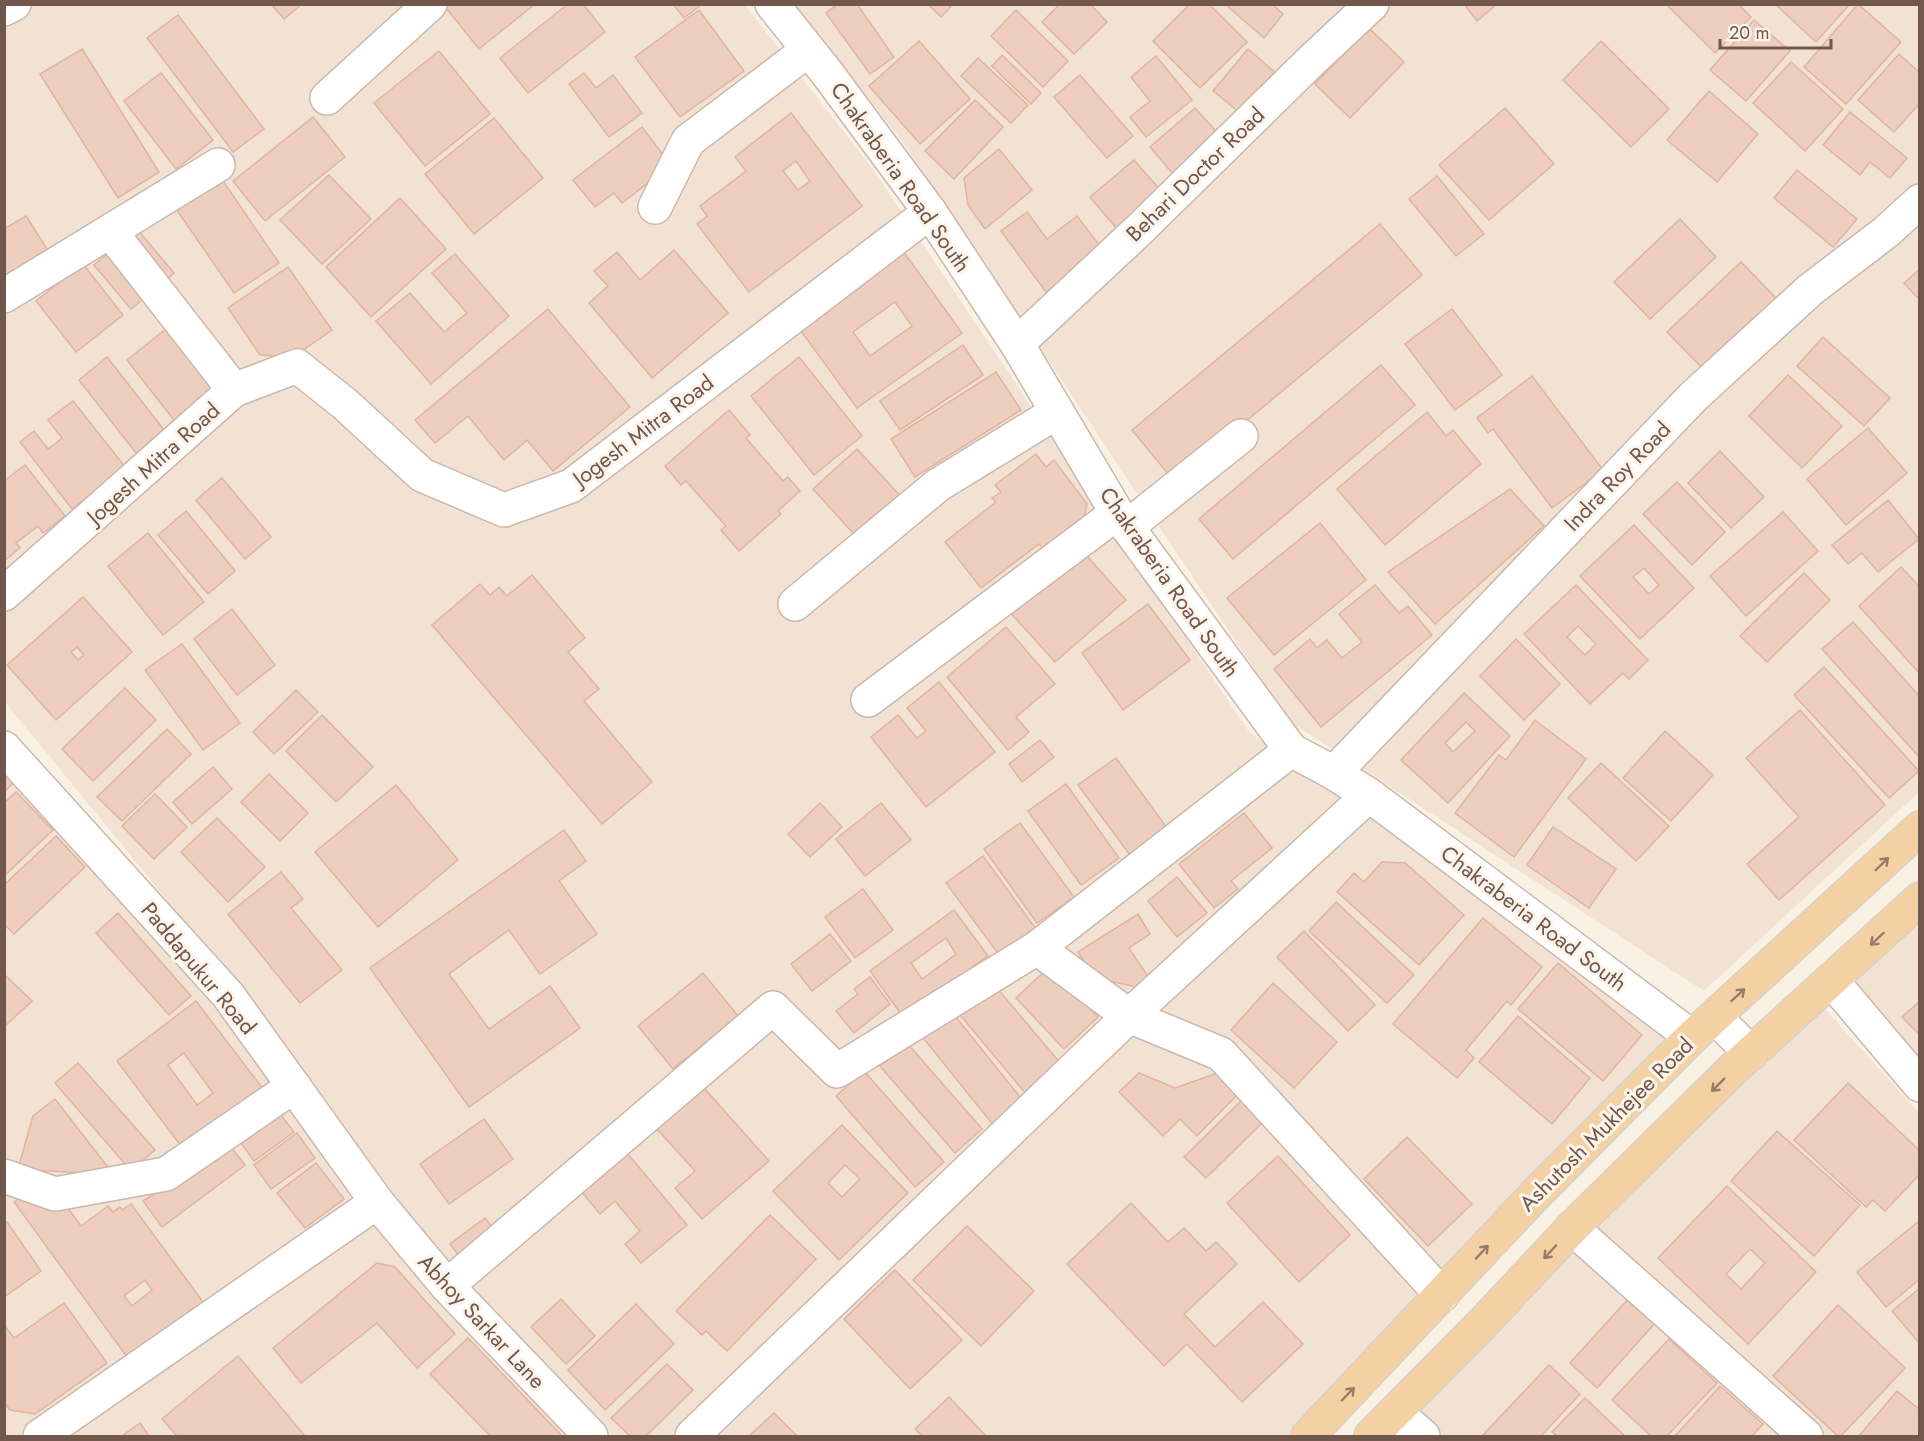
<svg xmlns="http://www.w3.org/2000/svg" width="1924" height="1441" viewBox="0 0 1924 1441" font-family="Jost,sans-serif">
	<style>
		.residential { fill: #f1e2d4 }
		.building { fill: #eecfbf; stroke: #dfb5a0; stroke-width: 1.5; fill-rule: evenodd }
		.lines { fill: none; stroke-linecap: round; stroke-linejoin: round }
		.minor-casing { stroke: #cbb8ac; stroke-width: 36 }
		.major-casing { stroke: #d7d0cd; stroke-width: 36 }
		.minor { stroke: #fff; stroke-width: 33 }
		.major { stroke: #f4d1a2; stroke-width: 33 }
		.oneway { stroke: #987c66 }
		.labels { text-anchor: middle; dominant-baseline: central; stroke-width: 6; stroke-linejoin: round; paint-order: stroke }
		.street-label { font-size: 22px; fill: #71574c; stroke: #fdf5eb }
	</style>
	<rect width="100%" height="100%" fill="#faf1e5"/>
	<g class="residential">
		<path d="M16 4 745 5 872 168 1249 732 1695 1039 1337 1384 1288 1436H613L436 1252 275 1032 5 702 4 10Z"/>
		<path d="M795 5H1919V792L1704 991 1289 721 902 141Z"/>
		<path d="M4 764 209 1000 436 1299 567 1436H5Z"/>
		<path d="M1919 893V1057L1836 971Z"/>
		<path d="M1816 999 1919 1113V1436H1361Z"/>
	</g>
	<g class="building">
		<path d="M271 4H302L284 19Z"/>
		<path d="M443 4H535L479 49Z"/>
		<path d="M568 4H583L605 32 528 93 500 58Z"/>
		<path d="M673 4H702L684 18Z"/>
		<path d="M838 4H857L894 57 870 74 826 13Z"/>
		<path d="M928 4H953L941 17Z"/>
		<path d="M1060 4H1090L1107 22 1074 54 1042 22Z"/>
		<path d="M1190 4H1209L1247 42 1200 88 1153 41Z"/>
		<path d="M1225 4H1272L1283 14 1264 38Z"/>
		<path d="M1464 4H1496V5L1477 21Z"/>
		<path d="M1666 4H1738L1751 17 1715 53Z"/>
		<path d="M1775 4H1850L1816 42Z"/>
		<path d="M1858 4 1901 42 1846 104 1804 67Z"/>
		<path d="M699 10 744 71 680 117 635 57Z"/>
		<path d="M1016 10 1068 61 1043 87 991 36Z"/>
		<path d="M178 15 264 129 233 152 147 38Z"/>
		<path d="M1754 20 1790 51 1746 101 1710 70Z"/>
		<path d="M1369 28 1404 62 1350 118 1315 84Z"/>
		<path d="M919 41 970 99 920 144 869 86Z"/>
		<path d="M1601 41 1669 109 1631 147 1563 80Z"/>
		<path d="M82 49 159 172 118 198 40 74Z"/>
		<path d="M1248 49 1278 75 1244 116 1213 91Z"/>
		<path d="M439 51 490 114 425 166 374 103Z"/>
		<path d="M1899 54 1920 73V103L1894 132 1858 100Z"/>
		<path d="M1002 55 1041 93 1031 104 992 66Z"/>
		<path d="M1156 56 1192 100 1146 137 1130 117 1150 101 1131 77Z"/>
		<path d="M978 58 1028 105 1011 123 961 76Z"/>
		<path d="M1791 62 1843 109 1805 151 1753 103Z"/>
		<path d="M161 73 213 140 176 169 124 101Z"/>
		<path d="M584 73 596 88 613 75 642 113 609 137 569 84Z"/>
		<path d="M1080 75 1133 136 1107 158 1054 97Z"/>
		<path d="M1709 91 1758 134 1717 182 1667 140Z"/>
		<path d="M975 100 1003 127 954 179 925 151Z"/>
		<path d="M1195 108 1224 140 1178 180 1150 147Z"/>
		<path d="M1505 108 1554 164 1489 220 1439 165Z"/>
		<path d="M1850 112 1907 158 1890 178 1870 162 1860 175 1823 145Z"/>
		<path d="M791 113 862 206 749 292 697 224 707 216 700 206 746 171 735 157ZM796 161 810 181 798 190 783 171Z"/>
		<path d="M313 117 345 157 265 221 233 181Z"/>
		<path d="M494 118 543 178 474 234 425 174Z"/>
		<path d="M642 127 671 165 622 203 614 193 595 207 573 180Z"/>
		<path d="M999 149 1032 190 985 229 968 205 964 178Z"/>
		<path d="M1134 160 1167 198 1123 236 1090 197Z"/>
		<path d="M1797 170 1857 219 1833 247 1774 198Z"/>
		<path d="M219 175 279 263 234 293 174 206Z"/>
		<path d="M329 175 371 219 322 264 280 220Z"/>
		<path d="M1437 176 1484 234 1456 256 1409 199Z"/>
		<path d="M400 198 446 249 371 317 326 267Z"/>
		<path d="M1027 212 1047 239 1077 216 1103 250 1046 292 1001 231Z"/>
		<path d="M26 216 49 252 4 280V229Z"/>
		<path d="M1680 219 1716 257 1650 319 1614 282Z"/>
		<path d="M1380 224 1422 275 1174 481 1132 430Z"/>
		<path d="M137 229 174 273 162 284 126 239Z"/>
		<path d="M113 249 149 294 131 309 94 265Z"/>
		<path d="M674 250 728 313 652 378 589 303 608 286 594 271 617 252 640 280Z"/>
		<path d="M903 251 962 333 857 408 798 327ZM895 302 912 326 870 356 853 332Z"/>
		<path d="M455 254 509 316 431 384 376 321 410 293 444 332 467 313 432 273Z"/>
		<path d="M1741 262 1777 299 1704 370 1667 332Z"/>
		<path d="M83 264 123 315 76 352 36 301Z"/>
		<path d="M288 267 332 330 293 357 260 355 228 308Z"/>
		<path d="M1920 269V300L1904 283Z"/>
		<path d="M548 309 630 407 553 471 527 440 504 460 468 416 435 443 415 420Z"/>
		<path d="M1452 309 1502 375 1455 410 1405 344Z"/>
		<path d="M172 324 222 387 177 424 127 360Z"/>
		<path d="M1823 337 1890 398 1864 426 1797 366Z"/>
		<path d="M963 345 983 375 900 430 880 401Z"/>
		<path d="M107 357 168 435 140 458 79 380Z"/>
		<path d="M799 357 862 436 814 475 751 396Z"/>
		<path d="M1381 365 1415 405 1233 559 1199 519Z"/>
		<path d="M996 372 1021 410 915 477 891 439Z"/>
		<path d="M1788 375 1842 426 1802 468 1749 416Z"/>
		<path d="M1532 376 1603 470 1552 508 1493 429 1488 433 1477 418Z"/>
		<path d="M73 401 125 467 72 509 20 442 34 431 48 449 62 438 48 420Z"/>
		<path d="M729 410 750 435 746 438 783 481 788 477 800 491 778 511 781 514 739 551 721 530 726 526 686 481 681 485 665 466Z"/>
		<path d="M1427 412 1446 436 1453 430 1481 464 1385 545 1337 489Z"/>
		<path d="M1868 428 1907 473 1846 525 1807 479Z"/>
		<path d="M857 449 905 501 861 542 813 489Z"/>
		<path d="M1720 451 1764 497 1731 528 1688 483Z"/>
		<path d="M1036 454 1046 467 1054 460 1087 504 1083 521 1044 550 1039 544 981 588 945 542 996 502 992 498 1001 492 995 485Z"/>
		<path d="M25 465 65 516 43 533 38 526 16 543 20 548 4 561V481Z"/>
		<path d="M222 478 271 537 245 559 196 500Z"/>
		<path d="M1677 482 1725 532 1692 565 1643 514Z"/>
		<path d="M1510 489 1544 526 1435 624 1388 572Z"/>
		<path d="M1888 500 1919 539 1878 572 1862 553 1848 564 1832 545Z"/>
		<path d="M186 511 235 571 208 594 158 535Z"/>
		<path d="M1783 512 1818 551 1746 616 1710 576Z"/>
		<path d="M1320 523 1366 580 1274 655 1227 598Z"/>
		<path d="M1634 525 1694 588 1640 639 1580 576ZM1644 568 1659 585 1649 594 1633 577Z"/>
		<path d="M148 533 204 602 163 635 108 566Z"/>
		<path d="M1079 547 1126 600 1055 662 1008 610Z"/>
		<path d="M1901 567 1920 587V674L1859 606Z"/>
		<path d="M1804 573 1830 600 1767 662 1740 636Z"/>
		<path d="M532 575 585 638 568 652 599 689 584 701 652 782 602 824 432 625 480 584 490 595 499 587 507 596Z"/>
		<path d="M1375 585 1399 613 1408 606 1432 635 1321 727 1274 669 1310 639 1317 648 1327 640 1342 658 1362 642 1339 614Z"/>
		<path d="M1576 585 1648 660 1629 679 1623 673 1590 704 1524 634ZM1578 626 1596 644 1585 655 1567 637Z"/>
		<path d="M83 597 132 652 56 720 7 665ZM77 647 84 655 78 660 71 652Z"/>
		<path d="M1148 604 1190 660 1123 710 1082 653Z"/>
		<path d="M232 609 275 665 237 695 194 639Z"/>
		<path d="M1853 622 1920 697V758L1822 649Z"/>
		<path d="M1006 627 1055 684 1016 717 1029 732 1008 750 947 677Z"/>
		<path d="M1516 639 1560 684 1524 720 1480 676Z"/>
		<path d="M182 644 240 723 203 750 145 670Z"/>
		<path d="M1824 667 1919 771 1889 798 1794 695Z"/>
		<path d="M939 682 995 752 926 807 871 737 898 715 917 738 926 731 907 708Z"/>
		<path d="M125 688 156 720 93 781 62 749Z"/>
		<path d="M296 690 318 712 274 754 253 732Z"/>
		<path d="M1464 693 1510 736 1448 803 1401 760ZM1466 722 1475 731 1453 752 1445 743Z"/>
		<path d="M1800 710 1885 805 1779 900 1747 864 1799 817 1746 758Z"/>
		<path d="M322 715 373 767 336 802 286 751Z"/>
		<path d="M1535 720 1586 759 1514 857 1455 813 1499 755 1506 760Z"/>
		<path d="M167 729 191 754 122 821 97 797Z"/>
		<path d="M1665 731 1713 775 1671 821 1623 778Z"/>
		<path d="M1040 740 1054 757 1022 782 1009 764Z"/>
		<path d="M1116 758 1170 832 1133 859 1078 785Z"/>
		<path d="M1601 763 1669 826 1636 861 1568 798Z"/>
		<path d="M213 767 232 789 192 824 173 802Z"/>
		<path d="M4 773 14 782 4 792Z"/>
		<path d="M269 774 308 813 280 841 241 802Z"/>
		<path d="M1066 784 1119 858 1081 885 1028 811Z"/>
		<path d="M396 785 458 860 378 927 315 852Z"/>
		<path d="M16 792 53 830 4 876V803Z"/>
		<path d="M155 794 187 827 154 859 122 826Z"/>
		<path d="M820 803 842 827 810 857 788 834Z"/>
		<path d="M881 803 911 840 865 876 836 839Z"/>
		<path d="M1244 813 1272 848 1231 881 1238 889 1214 908 1179 864Z"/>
		<path d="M217 818 265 867 228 902 181 852Z"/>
		<path d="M1020 823 1074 897 1037 923 984 849Z"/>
		<path d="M1553 827 1616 869 1589 908 1527 865Z"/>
		<path d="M564 830 586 861 559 881 597 934 540 974 509 930 449 974 489 1029 550 986 580 1028 469 1107 370 968Z"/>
		<path d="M56 836 85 867 14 934 4 924V885Z"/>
		<path d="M983 856 1036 929 1000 956 946 883Z"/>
		<path d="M1382 862 1405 863 1464 915 1419 965 1337 892 1354 873 1364 882Z"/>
		<path d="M281 872 303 899 291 908 342 970 300 1003 228 914Z"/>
		<path d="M1177 877 1207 913 1177 937 1148 901Z"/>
		<path d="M863 889 893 930 855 958 825 917Z"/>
		<path d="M1336 902 1414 975 1387 1003 1309 931Z"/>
		<path d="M954 910 988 956 903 1017 870 971ZM946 938 956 954 922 979 911 963Z"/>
		<path d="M118 913 191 996 169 1015 96 933Z"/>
		<path d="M1138 914 1150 934 1129 948 1149 978 1136 987 1095 978 1078 952Z"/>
		<path d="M1483 918 1542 967 1511 1005 1507 1001 1466 1050 1474 1058 1457 1078 1393 1024Z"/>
		<path d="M1304 931 1375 1005 1348 1031 1277 957Z"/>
		<path d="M830 934 851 961 812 991 791 964Z"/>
		<path d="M1558 963 1642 1035 1603 1081 1518 1009Z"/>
		<path d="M1049 967 1098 1017 1064 1049 1016 998Z"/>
		<path d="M703 973 738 1016 673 1069 638 1026Z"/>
		<path d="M5 975 32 1001 4 1027V976Z"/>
		<path d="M870 977 890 1004 854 1033 836 1011 858 994 854 989Z"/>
		<path d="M991 981 1061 1064 1026 1094 956 1010Z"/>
		<path d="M1273 983 1337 1042 1294 1088 1231 1030Z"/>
		<path d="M196 1001 270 1098 184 1150 117 1061ZM184 1053 213 1093 197 1105 168 1065Z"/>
		<path d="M1920 1001V1035L1902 1017Z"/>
		<path d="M951 1011 1024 1102 994 1126 921 1035Z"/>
		<path d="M1518 1016 1590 1078 1552 1124 1479 1062Z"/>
		<path d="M907 1043 982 1129 955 1153 880 1066Z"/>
		<path d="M78 1063 155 1150 131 1171 55 1083Z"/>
		<path d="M864 1071 944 1162 915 1187 836 1096Z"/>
		<path d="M1220 1072 1240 1092 1197 1136 1180 1119 1163 1136 1119 1092 1139 1073 1175 1088Z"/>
		<path d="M1848 1083 1920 1151V1174L1885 1211 1873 1200 1866 1207 1794 1140Z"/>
		<path d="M704 1088 769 1161 702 1219 675 1188 695 1171 657 1129Z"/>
		<path d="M1244 1098 1265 1120 1206 1178 1184 1157Z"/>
		<path d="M55 1099 114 1175 18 1169 33 1116Z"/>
		<path d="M275 1107 294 1132 254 1161 236 1136Z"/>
		<path d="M484 1119 513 1159 449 1204 420 1164Z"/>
		<path d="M842 1125 908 1193 839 1260 773 1191ZM845 1165 860 1179 842 1197 828 1183Z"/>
		<path d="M1777 1131 1860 1205 1814 1256 1731 1181Z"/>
		<path d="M297 1133 315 1158 271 1189 254 1165Z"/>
		<path d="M1407 1137 1472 1204 1428 1246 1364 1179Z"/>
		<path d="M230 1146 245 1165 162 1227 143 1201Z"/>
		<path d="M623 1148 687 1225 641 1263 625 1244 640 1231 615 1201 600 1214 577 1186Z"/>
		<path d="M1278 1156 1350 1235 1299 1282 1227 1203Z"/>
		<path d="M316 1163 344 1199 305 1228 277 1193Z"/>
		<path d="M1727 1186 1816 1272 1748 1344 1658 1258ZM1750 1249 1765 1263 1741 1289 1726 1274Z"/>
		<path d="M21 1197 62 1200 81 1226 108 1206 113 1212 120 1207 122 1210 131 1204 206 1306 130 1361 14 1202ZM145 1280 152 1290 132 1306 124 1296Z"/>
		<path d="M1131 1203 1168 1242 1184 1228 1206 1251 1216 1242 1237 1264 1184 1314 1215 1347 1263 1302 1303 1344 1242 1402 1187 1344 1164 1366 1067 1264Z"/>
		<path d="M770 1215 816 1259 727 1351 706 1331 702 1335 676 1311Z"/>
		<path d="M485 1218 498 1235 463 1261 450 1244Z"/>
		<path d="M1920 1220V1279L1886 1307 1857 1272Z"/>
		<path d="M7 1222 41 1271 4 1297V1224Z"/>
		<path d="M967 1226 1034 1291 981 1346 913 1280Z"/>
		<path d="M377 1263 395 1267 455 1334 417 1368 377 1323 301 1383 273 1348Z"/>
		<path d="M895 1270 962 1340 910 1389 844 1319Z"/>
		<path d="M1920 1288V1344L1892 1311Z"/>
		<path d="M1629 1298 1656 1322 1597 1388 1570 1363Z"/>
		<path d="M561 1299 595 1336 566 1364 531 1327Z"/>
		<path d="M64 1303 107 1363 35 1414 10 1410 4 1402V1325L14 1338Z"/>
		<path d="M636 1304 674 1344 605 1410 568 1370Z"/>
		<path d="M1838 1305 1905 1368 1841 1436H1838L1773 1376Z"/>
		<path d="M468 1338 562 1436H490L430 1374Z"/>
		<path d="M1669 1339 1717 1383 1667 1436H1651L1612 1400Z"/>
		<path d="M238 1356 305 1436H177L162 1419Z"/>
		<path d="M667 1364 693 1390 646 1436H630L611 1418Z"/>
		<path d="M1549 1365 1580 1394 1541 1436H1482Z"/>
		<path d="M1720 1386 1763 1424 1752 1436H1675Z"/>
		<path d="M1897 1391 1920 1410V1436H1859Z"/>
		<path d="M949 1397 986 1436H922L915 1429Z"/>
		<path d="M1585 1398 1625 1436H1557L1552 1432Z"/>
		<path d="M774 1413 797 1436H749Z"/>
		<path d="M140 1423 149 1436H122Z"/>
	</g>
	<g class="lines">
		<defs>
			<g id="minor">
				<path d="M772 4 827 73 930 212 1017 344 1117 513 1291 750 1334 773 1369 795 1692 1037"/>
				<path d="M4 9 14 4"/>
				<path d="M327 98 430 4"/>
				<path d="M655 207 688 141 808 50"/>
				<path d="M110 231 234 390"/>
				<path d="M4 296 218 165"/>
				<path d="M1017 344 1140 229 1309 63 1372 4"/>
				<path d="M1127 527 1241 436"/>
				<path d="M4 594 234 390 297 366 345 404 422 475 504 510 571 486 930 212"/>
				<path d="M795 604 938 485 1057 412"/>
				<path d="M868 700 1117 513"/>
				<path d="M4 748 228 995 377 1202 447 1286 591 1436"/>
				<path d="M1334 773 1693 397 1810 290 1886 232 1920 201"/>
				<path d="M1037 948 1129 1016 1221 1054 1442 1295"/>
				<path d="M1832 981 1920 1085"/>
				<path d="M1715 1017 1751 1053"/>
				<path d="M4 1176 55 1194 166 1174 294 1086"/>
				<path d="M1572 1228 1806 1436"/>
				<path d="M447 1286 773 1008 837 1071 1037 948 1291 750"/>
				<path d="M1395 1412 1423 1436"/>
				<path d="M40 1436 377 1202"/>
				<path d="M692 1436 1129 1016 1369 795"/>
			</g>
			<g id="major">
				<path d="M1308 1436 1536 1194 1692 1037 1920 828"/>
				<path d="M1371 1436 1483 1323 1572 1228 1732 1070 1920 899"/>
			</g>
		</defs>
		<use href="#minor" class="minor-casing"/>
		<use href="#major" class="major-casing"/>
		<use href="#minor" class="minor"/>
		<use href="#major" class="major"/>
	</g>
	<defs><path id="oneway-shaft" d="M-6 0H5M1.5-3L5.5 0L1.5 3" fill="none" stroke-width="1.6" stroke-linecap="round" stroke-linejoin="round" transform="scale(1.5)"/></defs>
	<g class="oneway">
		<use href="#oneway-shaft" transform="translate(1882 864) rotate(-44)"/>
		<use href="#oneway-shaft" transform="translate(1877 939) rotate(137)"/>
		<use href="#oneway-shaft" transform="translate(1738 995) rotate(-42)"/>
		<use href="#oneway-shaft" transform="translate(1718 1085) rotate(135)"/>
		<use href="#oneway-shaft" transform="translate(1482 1252) rotate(-47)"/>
		<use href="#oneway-shaft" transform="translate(1550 1252) rotate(133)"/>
		<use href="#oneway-shaft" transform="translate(1348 1394) rotate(-46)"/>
	</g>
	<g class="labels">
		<g class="street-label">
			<text transform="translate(1195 174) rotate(-44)">Behari Doctor Road</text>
			<text transform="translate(901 177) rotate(55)">Chakraberia Road South</text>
			<text transform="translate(643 430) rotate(-37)">Jogesh Mitra Road</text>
			<text transform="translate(153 463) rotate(-42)">Jogesh Mitra Road</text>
			<text transform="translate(1617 476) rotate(-46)">Indra Roy Road</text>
			<text transform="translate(1170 582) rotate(55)">Chakraberia Road South</text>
			<text transform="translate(1534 918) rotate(37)">Chakraberia Road South</text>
			<text transform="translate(199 968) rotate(50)">Paddapukur Road</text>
			<text transform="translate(1606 1124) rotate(-45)">Ashutosh Mukhejee Road</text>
			<text transform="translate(482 1321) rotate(47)">Abhoy Sarkar Lane</text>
		</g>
	</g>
	<rect width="1924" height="1441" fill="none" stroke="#71574c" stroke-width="12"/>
	<path d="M1720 39v9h111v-9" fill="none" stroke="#71574c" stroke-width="3"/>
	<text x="1729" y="39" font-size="18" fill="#71574c" stroke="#fdf5eb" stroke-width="4.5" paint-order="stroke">20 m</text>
</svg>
